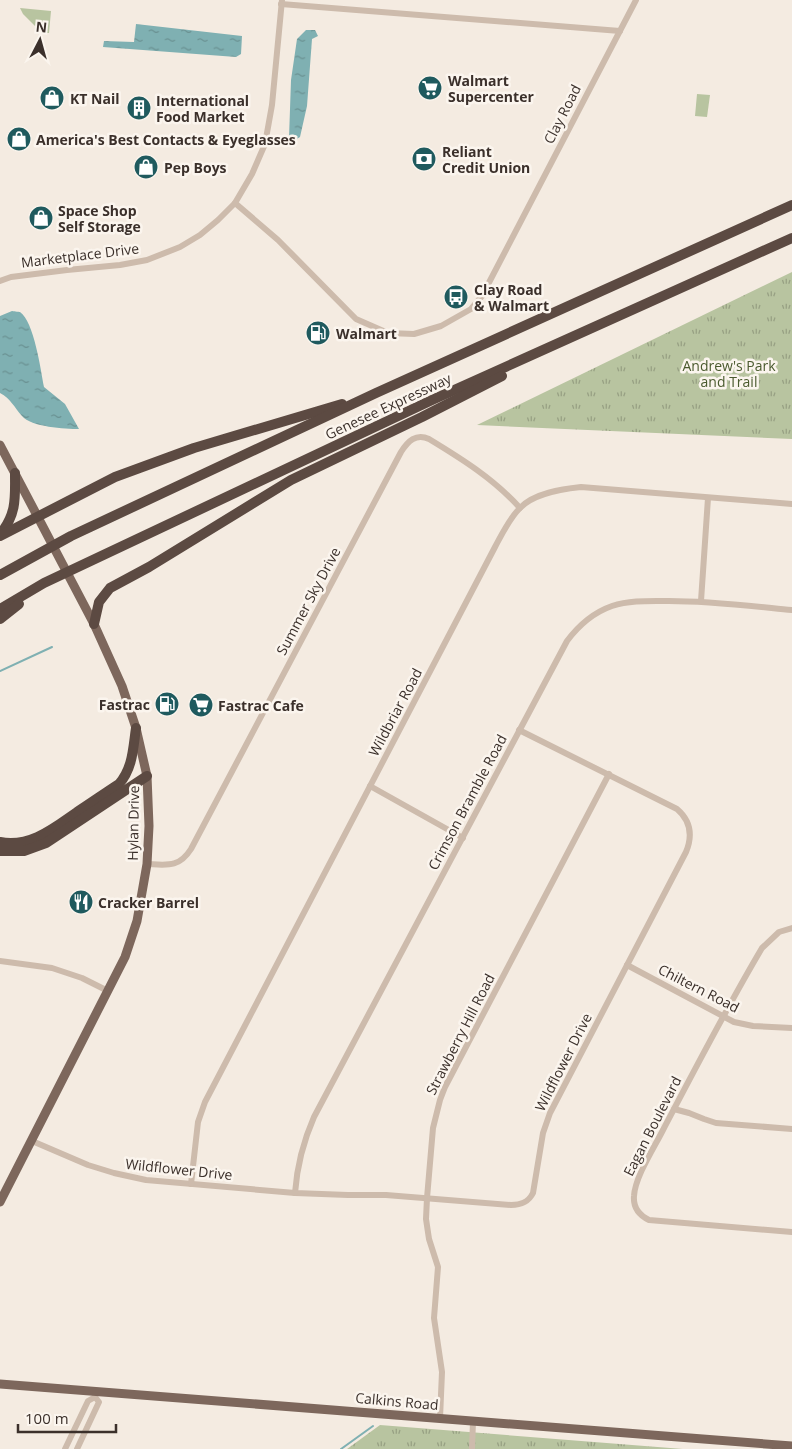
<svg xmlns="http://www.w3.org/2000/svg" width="792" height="1449" viewBox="0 0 792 1449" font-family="'Open Sans',sans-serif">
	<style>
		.green { fill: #b8c4a0 }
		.park { fill: url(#park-tufts) }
		.water { fill: url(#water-ripples) }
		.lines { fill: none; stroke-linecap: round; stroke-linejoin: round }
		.stream { stroke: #7fb0b2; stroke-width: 2 }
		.minor { stroke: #cdbbac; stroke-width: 6 }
		.major { stroke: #7d675c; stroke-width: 9 }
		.highway { stroke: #5c4a42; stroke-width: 10 }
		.labels { text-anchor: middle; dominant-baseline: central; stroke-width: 5; stroke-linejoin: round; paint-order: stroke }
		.poi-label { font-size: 14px; font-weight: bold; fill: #3b302b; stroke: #fbf5ee; text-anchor: start }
		.street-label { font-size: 14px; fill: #3b302b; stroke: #fbf5ee }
		.park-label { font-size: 14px; fill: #4a5a2e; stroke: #fbf5ee }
	</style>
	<defs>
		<pattern id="park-tufts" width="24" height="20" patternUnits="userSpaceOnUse" patternTransform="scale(1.25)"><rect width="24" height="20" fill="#b8c4a0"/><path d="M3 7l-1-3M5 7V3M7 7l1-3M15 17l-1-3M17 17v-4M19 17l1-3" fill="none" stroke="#97a083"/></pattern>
		<pattern id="water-ripples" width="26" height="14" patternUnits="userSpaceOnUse" patternTransform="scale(1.25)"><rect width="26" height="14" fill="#7fb0b2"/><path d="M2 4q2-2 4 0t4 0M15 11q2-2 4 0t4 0" fill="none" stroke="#699091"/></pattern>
	</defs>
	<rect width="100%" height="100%" fill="#f4ebe1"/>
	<g class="green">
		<path d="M20 8 51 11 49 33H42L23 14Z"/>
		<path d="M697 94 710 95 707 117 695 116Z"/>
	</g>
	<g class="park">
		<path d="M792 272V439L477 425Z"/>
		<path d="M380 1425 683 1449H347Z"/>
	</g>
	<g class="water">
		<path d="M136 24 242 36 241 54 236 57 103 47 104 41 134 42Z"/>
		<path d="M306 30H315L318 36 312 39 307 106 300 137 295 140 289 138 291 80 297 39Z"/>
		<path d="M12 311C12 311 19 312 20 312 34 321 41 371 44 387L65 404 79 429C65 429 31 427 22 416 14 407 11 399 0 393V316Z"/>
	</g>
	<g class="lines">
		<g class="stream">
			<path d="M0 671 52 647"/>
			<path d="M341 1449 373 1426"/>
		</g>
		<g class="minor">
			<path d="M281 4 620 31"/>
			<path d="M235 203 278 240 356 319 388 333 414 334 441 326 471 309 482 296 636 0"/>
			<path d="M0 281 11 277 67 270 120 265 147 260 180 247 200 235 218 220 235 203 252 174 265 144 272 105 282 0"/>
			<path d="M701 601 708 498"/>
			<path d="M370 786 463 838"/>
			<path d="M147 864C167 865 179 868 191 849L401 452C408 441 416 433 429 439 462 459 494 479 520 508"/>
			<path d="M792 928 779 932 762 948C727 1007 695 1069 663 1130 654 1148 635 1177 634 1196 633 1208 639 1215 649 1220L792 1232"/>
			<path d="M0 961 52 968 82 978 108 991"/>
			<path d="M627 965 734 1022 753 1026 792 1028"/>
			<path d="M674 1109 689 1113 704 1119 716 1123 792 1129"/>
			<path d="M32 1141 88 1165 114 1173 146 1180 295 1193 348 1195H386L511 1205C520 1205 528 1203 533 1193L543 1133 550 1113 686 852C693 835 691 821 677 809L519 730"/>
			<path d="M191 1184 198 1122 205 1102 495 547C502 534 509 519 520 508 534 493 562 489 581 487L792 504"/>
			<path d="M295 1193C297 1166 303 1142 314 1117L567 641C579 625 592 613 612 606 630 600 649 601 669 601 710 601 751 606 792 610"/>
			<path d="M440 1418 442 1372 434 1318 438 1267 429 1239 426 1219 427 1198 433 1128 440 1100 445 1087 609 774"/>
			<path d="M65 1449 88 1401 95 1397 96 1392"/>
			<path d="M77 1449 99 1402 95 1397"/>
			<path d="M472 1449 473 1421"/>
		</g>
		<g class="major">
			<path d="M0 445 94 624 122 686 136 728 147 776 149 826 147 864 137 921 125 957 0 1202"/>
			<path d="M0 1384 792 1446"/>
		</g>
		<g class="highway">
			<path d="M1 533C17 513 15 497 15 473"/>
			<path d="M0 536 115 477 194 448 342 404"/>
			<path d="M0 575 71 536 376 393 792 205"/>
			<path d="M0 609 44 583 432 400 792 238"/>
			<path d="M0 619 19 604"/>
			<path d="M94 624 99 602 110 588 149 567 291 480 422 417 502 376"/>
			<path d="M0 842C30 848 54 828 77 812 91 803 105 793 119 784 133 768 133 748 136 728"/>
			<path d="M0 851H24L46 843 147 776"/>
		</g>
	</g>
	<defs>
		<symbol id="supermarket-disc" viewBox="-11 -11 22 22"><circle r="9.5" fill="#1f5a5e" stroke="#fbf5ee"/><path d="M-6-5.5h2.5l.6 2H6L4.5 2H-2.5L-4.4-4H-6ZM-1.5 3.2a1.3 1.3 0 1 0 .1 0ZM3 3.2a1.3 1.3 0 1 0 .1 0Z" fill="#fff"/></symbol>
		<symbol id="shop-disc" viewBox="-11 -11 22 22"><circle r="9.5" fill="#1f5a5e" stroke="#fbf5ee"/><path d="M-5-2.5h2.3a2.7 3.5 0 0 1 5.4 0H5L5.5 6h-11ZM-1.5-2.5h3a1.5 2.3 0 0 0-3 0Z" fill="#fff"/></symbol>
		<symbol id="building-disc" viewBox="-11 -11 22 22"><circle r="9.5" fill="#1f5a5e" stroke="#fbf5ee"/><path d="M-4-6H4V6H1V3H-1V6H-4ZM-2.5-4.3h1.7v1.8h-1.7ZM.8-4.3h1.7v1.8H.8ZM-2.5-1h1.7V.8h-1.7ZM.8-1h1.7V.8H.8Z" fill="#fff"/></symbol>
		<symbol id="bank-disc" viewBox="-11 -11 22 22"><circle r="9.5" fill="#1f5a5e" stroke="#fbf5ee"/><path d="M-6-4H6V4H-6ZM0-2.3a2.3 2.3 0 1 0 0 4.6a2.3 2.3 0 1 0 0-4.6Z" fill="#fff"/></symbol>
		<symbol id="bus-disc" viewBox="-11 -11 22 22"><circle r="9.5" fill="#1f5a5e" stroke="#fbf5ee"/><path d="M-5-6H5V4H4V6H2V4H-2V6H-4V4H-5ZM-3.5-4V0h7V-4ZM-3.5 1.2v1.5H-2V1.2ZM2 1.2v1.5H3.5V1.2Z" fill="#fff"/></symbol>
		<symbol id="fuel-disc" viewBox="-11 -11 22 22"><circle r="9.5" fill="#1f5a5e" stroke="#fbf5ee"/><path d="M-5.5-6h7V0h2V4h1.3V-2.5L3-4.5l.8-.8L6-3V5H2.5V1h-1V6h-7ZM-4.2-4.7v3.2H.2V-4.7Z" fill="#fff"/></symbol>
		<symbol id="restaurant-disc" viewBox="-11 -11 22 22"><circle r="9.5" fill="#1f5a5e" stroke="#fbf5ee"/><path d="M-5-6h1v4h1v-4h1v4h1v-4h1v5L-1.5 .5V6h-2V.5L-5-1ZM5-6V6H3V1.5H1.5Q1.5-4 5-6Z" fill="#fff"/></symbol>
	</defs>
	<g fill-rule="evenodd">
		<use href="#supermarket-disc" x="416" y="74" width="28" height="28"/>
		<use href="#shop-disc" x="38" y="84" width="28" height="28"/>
		<use href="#building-disc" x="125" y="94" width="28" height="28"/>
		<use href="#shop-disc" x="5" y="125" width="28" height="28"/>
		<use href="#bank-disc" x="410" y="145" width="28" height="28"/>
		<use href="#shop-disc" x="132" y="153" width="28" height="28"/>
		<use href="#shop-disc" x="27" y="204" width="28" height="28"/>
		<use href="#bus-disc" x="442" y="283" width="28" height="28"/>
		<use href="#fuel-disc" x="304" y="319" width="28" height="28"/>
		<use href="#fuel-disc" x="153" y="690" width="28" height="28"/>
		<use href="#supermarket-disc" x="187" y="691" width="28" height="28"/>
		<use href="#restaurant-disc" x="67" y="888" width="28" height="28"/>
	</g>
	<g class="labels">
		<g class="poi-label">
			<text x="448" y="80">Walmart<tspan x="448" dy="16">Supercenter</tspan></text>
			<text x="70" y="98">KT Nail</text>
			<text x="156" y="100">International<tspan x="156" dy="16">Food Market</tspan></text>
			<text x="36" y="139">America's Best Contacts &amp; Eyeglasses</text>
			<text x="442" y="151">Reliant<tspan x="442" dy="16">Credit Union</tspan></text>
			<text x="164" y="167">Pep Boys</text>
			<text x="58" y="210">Space Shop<tspan x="58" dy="16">Self Storage</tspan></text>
			<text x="474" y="289">Clay Road<tspan x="474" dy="16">&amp; Walmart</tspan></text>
			<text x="336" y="333">Walmart</text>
			<text x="150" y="704" text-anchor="end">Fastrac</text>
			<text x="218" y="705">Fastrac Cafe</text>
			<text x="98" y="902">Cracker Barrel</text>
		</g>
		<g class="street-label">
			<text transform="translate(562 114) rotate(-63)">Clay Road</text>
			<text transform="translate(80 255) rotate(-7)">Marketplace Drive</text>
			<text transform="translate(388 406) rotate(-25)">Genesee Expressway</text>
			<text transform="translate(308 601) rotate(-62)">Summer Sky Drive</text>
			<text transform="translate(395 712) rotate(-62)">Wildbriar Road</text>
			<text transform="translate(467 802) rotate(-62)">Crimson Bramble Road</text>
			<text transform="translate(133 823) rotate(-89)">Hylan Drive</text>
			<text transform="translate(699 988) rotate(27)">Chiltern Road</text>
			<text transform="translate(460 1034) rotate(-63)">Strawberry Hill Road</text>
			<text transform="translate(563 1062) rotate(-63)">Wildflower Drive</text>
			<text transform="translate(652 1126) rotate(-63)">Eagan Boulevard</text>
			<text transform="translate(179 1169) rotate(6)">Wildflower Drive</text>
			<text transform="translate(397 1401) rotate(5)">Calkins Road</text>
		</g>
		<g class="park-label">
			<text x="729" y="365">Andrew's Park<tspan x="729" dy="16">and Trail</tspan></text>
		</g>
	</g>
	<g transform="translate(40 40) rotate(6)" stroke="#fbf5ee" stroke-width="4" paint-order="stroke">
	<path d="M0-4L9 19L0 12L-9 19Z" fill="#3b302b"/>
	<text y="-8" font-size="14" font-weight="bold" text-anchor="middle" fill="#3b302b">N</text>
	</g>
	<path d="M18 1424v8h98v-8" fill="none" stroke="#3b302b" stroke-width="2.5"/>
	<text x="25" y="1424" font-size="15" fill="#3b302b" stroke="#fbf5ee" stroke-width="4" paint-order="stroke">100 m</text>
</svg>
